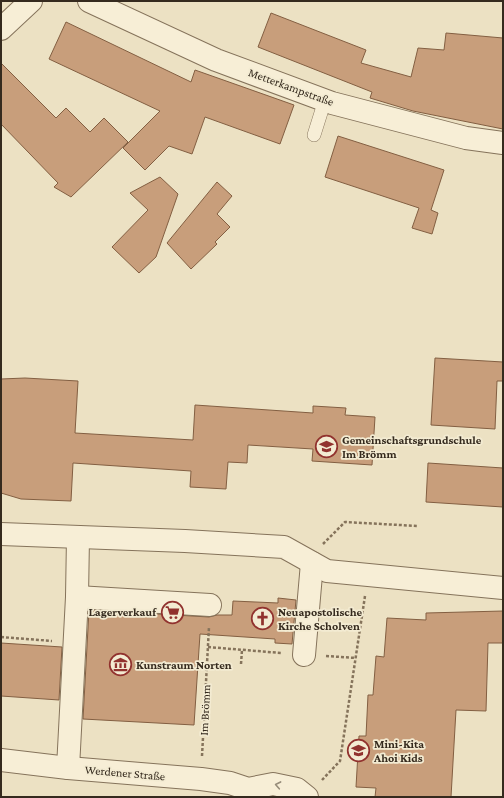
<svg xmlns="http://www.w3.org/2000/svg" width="504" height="798" viewBox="0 0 504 798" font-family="'Crimson Pro',serif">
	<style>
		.building { fill: #c89e7b; stroke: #835f42 }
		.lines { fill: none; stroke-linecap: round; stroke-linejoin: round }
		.lane-casing { stroke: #85735b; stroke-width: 14 }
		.street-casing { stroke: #85735b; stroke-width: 24 }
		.path { stroke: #85735b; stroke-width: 2.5; stroke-dasharray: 3 2; stroke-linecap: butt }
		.lane { stroke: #f7eed6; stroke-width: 13 }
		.street { stroke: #f7eed6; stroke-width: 22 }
		.oneway { stroke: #968c7a }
		.labels { text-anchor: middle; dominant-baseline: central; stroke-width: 3.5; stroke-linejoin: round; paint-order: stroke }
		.street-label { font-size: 12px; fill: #352a1e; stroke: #f3ebd2 }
		.poi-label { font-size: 12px; font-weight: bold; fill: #352a1e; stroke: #f3ebd2; text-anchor: start }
	</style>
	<rect width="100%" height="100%" fill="#ece1c3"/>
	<g class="building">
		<path d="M271 13 366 50 361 63 411 77 418 48 444 50 446 33 503 38V129L413 111 370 98 372 92 258 47Z"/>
		<path d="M66 22 191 82 195 70 294 105 280 144 205 117 192 154 169 146 145 170 123 148 160 111 49 59Z"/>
		<path d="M1 63 56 118 66 108 90 132 104 118 128 142 71 197 54 187 58 183 1 124Z"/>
		<path d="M338 136 444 170 431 210 438 213 432 234 412 228 419 208 325 177Z"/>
		<path d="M160 177 178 194 156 257 139 273 112 247 148 210 130 193Z"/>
		<path d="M217 182 232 196 217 214 230 227 215 242 217 244 191 269 167 243Z"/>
		<path d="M435 358 503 362V381H497L495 429 431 425Z"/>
		<path d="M25 378 78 381 75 433 193 440 195 405 313 413V406L346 408 345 415 375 417 372 465 312 461 313 449 248 445 247 463 228 462 226 489 190 487 191 471 73 463 71 501 21 499 1 493V379Z"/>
		<path d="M428 463 503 468V507L426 502Z"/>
		<path d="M278 598 296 600 292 644 275 643V639L200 634 194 725 83 719 89 610 209 617 217 615H232L233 601 278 603Z"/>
		<path d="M503 611V643H488L486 711 456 710 451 797H375L376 788 356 787 359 736H366L368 695H373L376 656 384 657 387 618 426 620V613Z"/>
		<path d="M1 643 62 647 59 700 1 696Z"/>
	</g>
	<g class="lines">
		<defs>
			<path id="lane" d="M314 135 325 100"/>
			<g id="street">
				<path d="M89 1 216 60 332 103 466 138 503 143"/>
				<path d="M1 29 31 1"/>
				<path d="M1 534 185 541 284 547 327 571 503 588"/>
				<path d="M77 597 210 605"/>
				<path d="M304 655 312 563"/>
				<path d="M1 760 68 768 201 779 230 783 248 789 273 784 297 789 307 797"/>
				<path d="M68 768 77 597 78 537"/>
			</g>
		</defs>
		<use href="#lane" class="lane-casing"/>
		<use href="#street" class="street-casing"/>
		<g class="path">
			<path d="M323 544 345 522 418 526"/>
			<path d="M1 637 52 641"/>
			<path d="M208 647 281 653"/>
			<path d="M326 656 356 658"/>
			<path d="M241 664 242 650"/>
			<path d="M202 756 209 627"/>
			<path d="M322 780 340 761 365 596"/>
		</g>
		<use href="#lane" class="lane"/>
		<use href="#street" class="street"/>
	</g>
	<defs><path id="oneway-chevron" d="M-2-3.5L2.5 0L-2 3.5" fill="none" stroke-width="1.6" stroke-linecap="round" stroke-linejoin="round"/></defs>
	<use class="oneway" href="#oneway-chevron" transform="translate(278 785) rotate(-169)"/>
	<defs>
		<symbol id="school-ring" viewBox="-11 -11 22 22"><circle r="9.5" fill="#f3ebd2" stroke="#91322e" stroke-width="1.5"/><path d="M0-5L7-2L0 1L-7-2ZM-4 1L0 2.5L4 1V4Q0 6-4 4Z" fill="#91322e"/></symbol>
		<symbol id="supermarket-ring" viewBox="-11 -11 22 22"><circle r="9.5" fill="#f3ebd2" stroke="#91322e" stroke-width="1.5"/><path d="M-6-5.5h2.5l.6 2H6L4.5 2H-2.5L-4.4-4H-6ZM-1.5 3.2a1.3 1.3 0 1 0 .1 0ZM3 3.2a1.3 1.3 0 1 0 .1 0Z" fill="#91322e"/></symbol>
		<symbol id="church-ring" viewBox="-11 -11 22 22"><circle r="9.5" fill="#f3ebd2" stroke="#91322e" stroke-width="1.5"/><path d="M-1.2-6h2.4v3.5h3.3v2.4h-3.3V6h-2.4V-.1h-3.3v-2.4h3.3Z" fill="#91322e"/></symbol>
		<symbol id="museum-ring" viewBox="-11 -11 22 22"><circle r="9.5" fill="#f3ebd2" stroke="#91322e" stroke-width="1.5"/><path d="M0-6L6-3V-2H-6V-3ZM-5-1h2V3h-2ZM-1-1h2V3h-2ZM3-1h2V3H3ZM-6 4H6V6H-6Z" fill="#91322e"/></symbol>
	</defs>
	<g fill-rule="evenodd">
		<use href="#school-ring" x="314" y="434" width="25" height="25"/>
		<use href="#supermarket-ring" x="160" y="600" width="25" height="25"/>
		<use href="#church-ring" x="250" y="606" width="25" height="25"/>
		<use href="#museum-ring" x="108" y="652" width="25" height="25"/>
		<use href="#school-ring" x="346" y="738" width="25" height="25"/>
	</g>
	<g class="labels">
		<g class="street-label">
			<text transform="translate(291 87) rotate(20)">Metterkampstraße</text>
			<text transform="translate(205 710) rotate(-87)">Im Brömm</text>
			<text transform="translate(125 773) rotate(5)">Werdener Straße</text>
		</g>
		<g class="poi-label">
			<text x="342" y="440">Gemeinschaftsgrundschule<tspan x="342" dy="14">Im Brömm</tspan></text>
			<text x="156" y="612" text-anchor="end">Lagerverkauf</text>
			<text x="278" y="612">Neuapostolische<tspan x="278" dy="14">Kirche Scholven</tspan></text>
			<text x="136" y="665">Kunstraum Norten</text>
			<text x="374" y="744">Mini-Kita<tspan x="374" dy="14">Ahoi Kids</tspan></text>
		</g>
	</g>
	<rect width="504" height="798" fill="none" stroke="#352a1e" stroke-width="4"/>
</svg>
